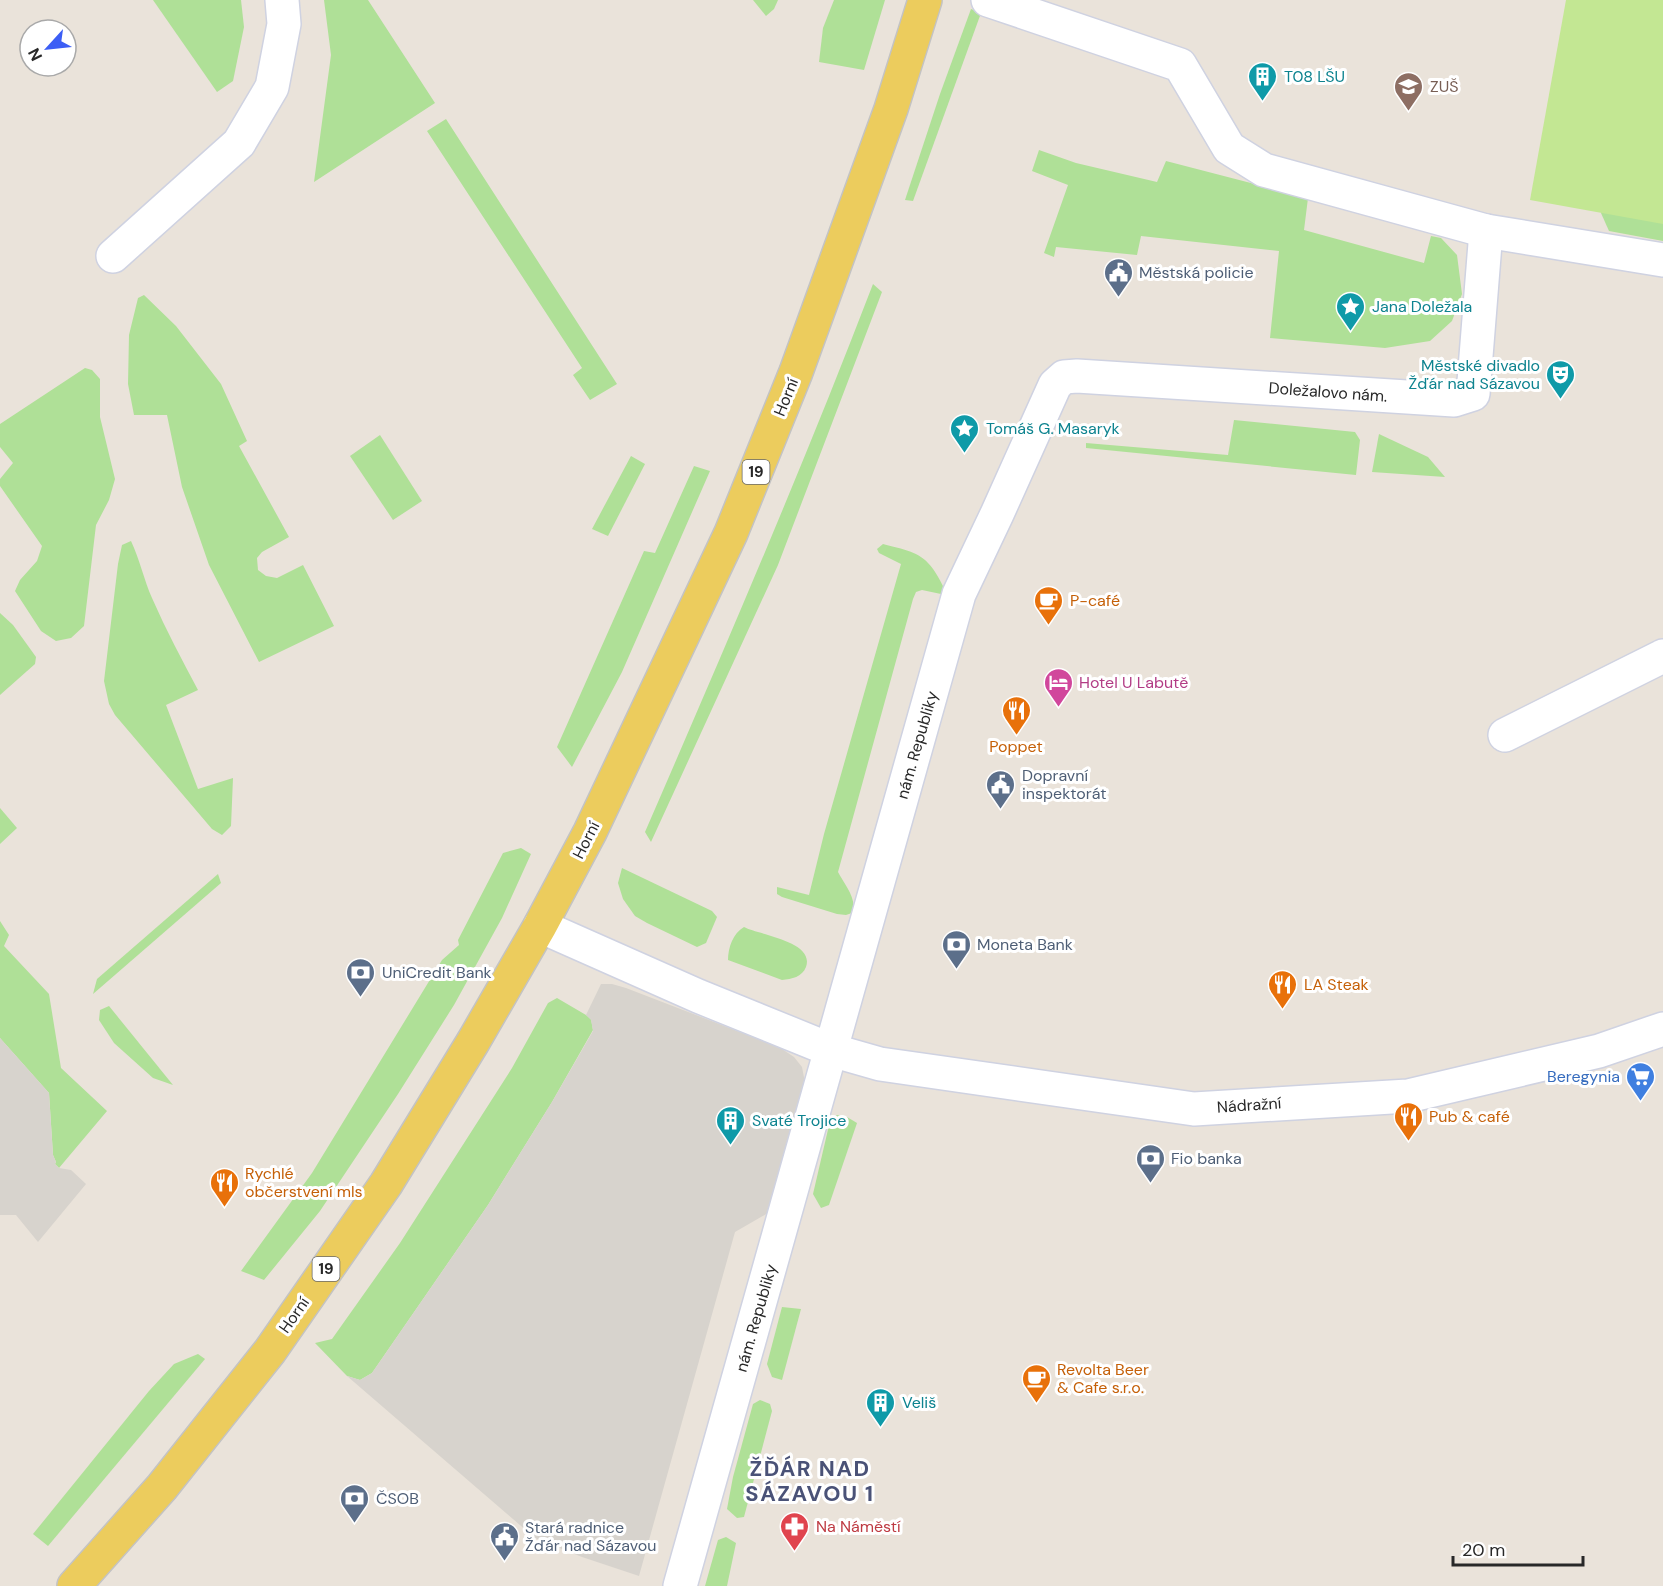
<svg xmlns="http://www.w3.org/2000/svg" width="1663" height="1586" viewBox="0 0 1663 1586" font-family="'DM Sans',sans-serif">
	<style>
		.green { fill: #afe097 }
		.pitch { fill: #c3e793 }
		.plaza { fill: #d7d3cd }
		.lines { fill: none; stroke-linecap: round; stroke-linejoin: round }
		.minor-casing { stroke: #cfd2e1; stroke-width: 36 }
		.major-casing { stroke: #c3c3c3; stroke-width: 36 }
		.minor { stroke: #fff; stroke-width: 33 }
		.major { stroke: #eccc5d; stroke-width: 33 }
		.labels { text-anchor: middle; dominant-baseline: central; stroke-width: 6; stroke-linejoin: round; paint-order: stroke }
		.shield { fill: #fff; stroke: #686868; stroke-width: 1.5 }
		.shield-label { font-size: 15px; font-weight: bold; fill: #282828 }
		.culture-label { font-size: 16px; fill: #0d838f; stroke: #fff; text-anchor: start }
		.education-label { font-size: 16px; fill: #785e54; stroke: #fff; text-anchor: start }
		.service-label { font-size: 16px; fill: #4e5e75; stroke: #fff; text-anchor: start }
		.street-label { font-size: 16px; fill: #282828; stroke: #fff }
		.food-label { font-size: 16px; fill: #c56008; stroke: #fff; text-anchor: start }
		.hotel-label { font-size: 16px; fill: #b23c85; stroke: #fff; text-anchor: start }
		.shop-label { font-size: 16px; fill: #366cbe; stroke: #fff; text-anchor: end }
		.health-label { font-size: 16px; fill: #be3a42; stroke: #fff; text-anchor: start }
		.district-label { font-size: 22px; font-weight: bold; letter-spacing: 1.5px; fill: #4a5277; stroke: #fff }
	</style>
	<rect width="100%" height="100%" fill="#eae3da"/>
	<g class="green">
		<path d="M153 0H241L244 27 233 81 217 92Z"/>
		<path d="M324 0H368L435 103 314 182 331 55Z"/>
		<path d="M753 0H778L774 9 766 16Z"/>
		<path d="M834 0H885L864 70 819 62 823 28Z"/>
		<path d="M971 9 981 13 913 201 905 200 940 94Z"/>
		<path d="M446 119 617 384 590 400 573 375 582 368 427 131Z"/>
		<path d="M1615 147 1663 179V241L1609 231 1601 213Z"/>
		<path d="M1039 150 1076 163 1157 182 1166 161 1308 198 1304 230 1424 263 1431 236 1441 238 1457 255 1462 294 1452 321 1430 341 1385 348 1270 338 1279 251 1141 236 1137 255 1056 247 1054 257 1044 253 1068 185 1032 171Z"/>
		<path d="M873 284 882 292 778 565 651 842 645 832C724 650 802 469 873 284Z"/>
		<path d="M144 295 176 326 221 384 247 441 239 446 289 537 262 552 257 558 258 570 266 576 277 578 303 565 334 626 259 662 209 565 182 487 167 415H134L128 384 129 335 138 298Z"/>
		<path d="M85 368 92 370 100 379V417L115 479 109 500 96 525 84 626 71 638 56 641 41 631 15 591 20 580 37 561 42 546 0 486V479L13 463 0 447V424Z"/>
		<path d="M1234 420 1355 432 1360 440 1356 475 1086 448V443L1228 455Z"/>
		<path d="M1379 434 1428 457 1445 477 1372 472Z"/>
		<path d="M380 435 422 501 393 520 350 456Z"/>
		<path d="M631 456 645 464 608 536 592 529Z"/>
		<path d="M694 466 710 471 622 672 572 767 557 747 644 551 655 553Z"/>
		<path d="M131 541C140 560 144 580 152 598 166 630 182 660 198 690L166 705 198 789 233 778 231 826 222 835 212 829 115 715 109 704 104 681 118 564 122 545Z"/>
		<path d="M883 544C897 548 918 551 928 563 935 570 940 580 944 588L941 594 922 590 916 592 913 599 838 872C844 884 858 899 852 913L846 915 837 914 782 897 777 894V887L809 895 824 834 901 564 879 553 877 549Z"/>
		<path d="M0 613 13 625 36 657 35 664 0 695Z"/>
		<path d="M0 808 17 828 0 844Z"/>
		<path d="M521 848 531 854 502 918 454 1005 398 1094 320 1211 264 1280 241 1271 312 1173 442 960 459 945 458 940 503 853Z"/>
		<path d="M622 868 712 911 717 917 706 943 697 947 647 923 635 916 623 899 618 883Z"/>
		<path d="M218 874 221 883 93 994 97 979Z"/>
		<path d="M0 921 9 935 4 946 49 994 61 1068 107 1111 59 1168 55 1164 56 1162 53 1155 49 1093 0 1038Z"/>
		<path d="M744 927C759 935 815 941 806 967 802 977 792 979 782 980L728 960C728 948 733 933 744 927Z"/>
		<path d="M557 998 586 1015 591 1019 593 1030 552 1102 488 1205 372 1373 360 1380 347 1376 315 1343 332 1339 400 1243 512 1068 548 1003Z"/>
		<path d="M109 1006 173 1085 153 1078 114 1043 99 1020 100 1010Z"/>
		<path d="M837 1115 847 1117 857 1123 829 1205 821 1208 813 1194 830 1121Z"/>
		<path d="M782 1307 801 1309 782 1380 772 1377 767 1364Z"/>
		<path d="M198 1354 205 1359 48 1546 33 1534 149 1391 174 1364Z"/>
		<path d="M760 1400 770 1404 772 1411 744 1517 737 1518 727 1509 733 1477 753 1404Z"/>
		<path d="M726 1537 736 1543 727 1586H705L718 1540Z"/>
	</g>
	<path class="pitch" d="M1566 0H1663V224L1530 200Z"/>
	<g class="plaza">
		<path d="M601 984H612L626 988 779 1047 794 1057 802 1067 806 1088 768 1213 735 1232 639 1576 582 1557 535 1538 347 1376 360 1380 372 1373 488 1205 552 1102 593 1031 591 1020 586 1015Z"/>
		<path d="M0 1038 49 1093 53 1155 56 1162 55 1164 59 1168 71 1170 86 1184 38 1242 16 1215H0Z"/>
	</g>
	<g class="lines">
		<defs>
			<g id="minor">
				<path d="M988 0 1180 65 1229 148 1264 170 1486 231 1663 260"/>
				<path d="M113 256 239 143 272 87 284 24 282 0"/>
				<path d="M1505 735 1663 656"/>
				<path d="M540 926 698 996 831 1050 880 1064 1194 1109 1408 1096 1599 1051 1663 1029"/>
				<path d="M680 1586 959 594 997 514 1055 385 1064 377 1077 376 1454 400 1473 394 1486 231"/>
			</g>
			<path id="major" d="M74 1586 162 1487 270 1351 386 1184 473 1042 540 926 590 832 731 533 796 372 891 109 925 0"/>
		</defs>
		<use href="#minor" class="minor-casing"/>
		<use href="#major" class="major-casing"/>
		<use href="#minor" class="minor"/>
		<use href="#major" class="major"/>
	</g>
	<defs>
		<symbol id="building-pin" viewBox="-11 -11 22 30"><path d="M0 17L-7.5 6A9.5 9.5 0 1 1 7.5 6Z" fill="#0f9aa8" stroke="#fff"/><path d="M-4-6H4V6H1V3H-1V6H-4ZM-2.5-4.3h1.7v1.8h-1.7ZM.8-4.3h1.7v1.8H.8ZM-2.5-1h1.7V.8h-1.7ZM.8-1h1.7V.8H.8Z" fill="#fff"/></symbol>
		<symbol id="school-pin" viewBox="-11 -11 22 30"><path d="M0 17L-7.5 6A9.5 9.5 0 1 1 7.5 6Z" fill="#8d6e63" stroke="#fff"/><path d="M0-5L7-2L0 1L-7-2ZM-4 1L0 2.5L4 1V4Q0 6-4 4Z" fill="#fff"/></symbol>
		<symbol id="civic-pin" viewBox="-11 -11 22 30"><path d="M0 17L-7.5 6A9.5 9.5 0 1 1 7.5 6Z" fill="#5c6f8a" stroke="#fff"/><path d="M-.6-6.5H3V-4.5H.6V-3L4-1V1h2V6H-6V1h2V-1L-.6-3ZM-1.2 2.5V6h2.4V2.5Z" fill="#fff"/></symbol>
		<symbol id="sight-pin" viewBox="-11 -11 22 30"><path d="M0 17L-7.5 6A9.5 9.5 0 1 1 7.5 6Z" fill="#0f9aa8" stroke="#fff"/><path d="M0-6L1.8-2.2L6-1.7L2.9 1.2L3.7 5.4L0 3.3L-3.7 5.4L-2.9 1.2L-6-1.7L-1.8-2.2Z" fill="#fff"/></symbol>
		<symbol id="theatre-pin" viewBox="-11 -11 22 30"><path d="M0 17L-7.5 6A9.5 9.5 0 1 1 7.5 6Z" fill="#0f9aa8" stroke="#fff"/><path d="M-5-5.5Q0-4 5-5.5V0Q5 5 0 6Q-5 5-5 0ZM-3.3-2.5H-1v1.5H-3.3ZM1-2.5H3.3v1.5H1ZM-2.8 1Q0 5.5 2.8 1Z" fill="#fff"/></symbol>
		<symbol id="cafe-pin" viewBox="-11 -11 22 30"><path d="M0 17L-7.5 6A9.5 9.5 0 1 1 7.5 6Z" fill="#e8710a" stroke="#fff"/><path d="M-5.5-4.5H6V0H3Q3 3.5 0 3.5H-2.5Q-5.5 3.5-5.5 0ZM3-3.2v2h1.7v-2ZM-6 4.5H4V6H-6Z" fill="#fff"/></symbol>
		<symbol id="hotel-pin" viewBox="-11 -11 22 30"><path d="M0 17L-7.5 6A9.5 9.5 0 1 1 7.5 6Z" fill="#d1479c" stroke="#fff"/><path d="M-6-4.5h1.5V1H6V5H4.5V3h-9V5H-6ZM-4 0a1.8 1.8 0 1 1 3.6 0ZM.5 0V-2.5h3Q6-2.5 6 0Z" fill="#fff"/></symbol>
		<symbol id="restaurant-pin" viewBox="-11 -11 22 30"><path d="M0 17L-7.5 6A9.5 9.5 0 1 1 7.5 6Z" fill="#e8710a" stroke="#fff"/><path d="M-5-6h1v4h1v-4h1v4h1v-4h1v5L-1.5 .5V6h-2V.5L-5-1ZM5-6V6H3V1.5H1.5Q1.5-4 5-6Z" fill="#fff"/></symbol>
		<symbol id="bank-pin" viewBox="-11 -11 22 30"><path d="M0 17L-7.5 6A9.5 9.5 0 1 1 7.5 6Z" fill="#5c6f8a" stroke="#fff"/><path d="M-6-4H6V4H-6ZM0-2.3a2.3 2.3 0 1 0 0 4.6a2.3 2.3 0 1 0 0-4.6Z" fill="#fff"/></symbol>
		<symbol id="supermarket-pin" viewBox="-11 -11 22 30"><path d="M0 17L-7.5 6A9.5 9.5 0 1 1 7.5 6Z" fill="#3f7fe0" stroke="#fff"/><path d="M-6-5.5h2.5l.6 2H6L4.5 2H-2.5L-4.4-4H-6ZM-1.5 3.2a1.3 1.3 0 1 0 .1 0ZM3 3.2a1.3 1.3 0 1 0 .1 0Z" fill="#fff"/></symbol>
		<symbol id="pharmacy-pin" viewBox="-11 -11 22 30"><path d="M0 17L-7.5 6A9.5 9.5 0 1 1 7.5 6Z" fill="#e0444e" stroke="#fff"/><path d="M-2-6h4v4h4v4h-4v4h-4v-4h-4v-4h4Z" fill="#fff"/></symbol>
	</defs>
	<g fill-rule="evenodd">
		<use href="#building-pin" x="1246" y="60" width="33" height="45"/>
		<use href="#school-pin" x="1392" y="70" width="33" height="45"/>
		<use href="#civic-pin" x="1102" y="256" width="33" height="45"/>
		<use href="#sight-pin" x="1334" y="290" width="33" height="45"/>
		<use href="#theatre-pin" x="1544" y="358" width="33" height="45"/>
		<use href="#sight-pin" x="948" y="412" width="33" height="45"/>
		<use href="#cafe-pin" x="1032" y="584" width="33" height="45"/>
		<use href="#hotel-pin" x="1042" y="666" width="33" height="45"/>
		<use href="#restaurant-pin" x="1000" y="694" width="33" height="45"/>
		<use href="#civic-pin" x="984" y="768" width="33" height="45"/>
		<use href="#bank-pin" x="940" y="928" width="33" height="45"/>
		<use href="#bank-pin" x="344" y="956" width="33" height="45"/>
		<use href="#restaurant-pin" x="1266" y="968" width="33" height="45"/>
		<use href="#supermarket-pin" x="1624" y="1060" width="33" height="45"/>
		<use href="#restaurant-pin" x="1392" y="1100" width="33" height="45"/>
		<use href="#building-pin" x="714" y="1104" width="33" height="45"/>
		<use href="#bank-pin" x="1134" y="1142" width="33" height="45"/>
		<use href="#restaurant-pin" x="208" y="1166" width="33" height="45"/>
		<use href="#cafe-pin" x="1020" y="1362" width="33" height="45"/>
		<use href="#building-pin" x="864" y="1386" width="33" height="45"/>
		<use href="#bank-pin" x="338" y="1482" width="33" height="45"/>
		<use href="#pharmacy-pin" x="778" y="1510" width="33" height="45"/>
		<use href="#civic-pin" x="488" y="1520" width="33" height="45"/>
	</g>
	<g class="labels">
		<g class="shield">
			<rect x="742.5" y="460" width="27" height="24" rx="4.5"/>
			<rect x="312.5" y="1257" width="27" height="24" rx="4.5"/>
		</g>
		<g class="shield-label">
			<text x="756" y="472">19</text>
			<text x="326" y="1269">19</text>
		</g>
		<g class="culture-label">
			<text x="1284" y="76">T08 LŠU</text>
			<text x="1372" y="306">Jana Doležala</text>
			<text x="1540" y="365" text-anchor="end">Městské divadlo<tspan x="1540" dy="18">Žďár nad Sázavou</tspan></text>
			<text x="986" y="428">Tomáš G. Masaryk</text>
			<text x="752" y="1120">Svaté Trojice</text>
			<text x="902" y="1402">Veliš</text>
		</g>
		<g class="education-label">
			<text x="1430" y="86">ZUŠ</text>
		</g>
		<g class="service-label">
			<text x="1139" y="272">Městská policie</text>
			<text x="1022" y="775">Dopravní<tspan x="1022" dy="18">inspektorát</tspan></text>
			<text x="977" y="944">Moneta Bank</text>
			<text x="382" y="972">UniCredit Bank</text>
			<text x="1171" y="1158">Fio banka</text>
			<text x="376" y="1498">ČSOB</text>
			<text x="525" y="1527">Stará radnice<tspan x="525" dy="18">Žďár nad Sázavou</tspan></text>
		</g>
		<g class="street-label">
			<text transform="translate(1328 392) rotate(4)">Doležalovo nám.</text>
			<text transform="translate(786 397) rotate(-68)">Horní</text>
			<text transform="translate(917 745) rotate(-74)">nám. Republiky</text>
			<text transform="translate(586 840) rotate(-63)">Horní</text>
			<text transform="translate(1249 1105) rotate(-4)">Nádražní</text>
			<text transform="translate(294 1315) rotate(-55)">Horní</text>
			<text transform="translate(756 1318) rotate(-74)">nám. Republiky</text>
		</g>
		<g class="food-label">
			<text x="1070" y="600">P-café</text>
			<text x="1016" y="746" text-anchor="middle">Poppet</text>
			<text x="1304" y="984">LA Steak</text>
			<text x="1429" y="1116">Pub &amp; café</text>
			<text x="245" y="1173">Rychlé<tspan x="245" dy="18">občerstvení mls</tspan></text>
			<text x="1057" y="1369">Revolta Beer<tspan x="1057" dy="18">&amp; Cafe s.r.o.</tspan></text>
		</g>
		<g class="hotel-label">
			<text x="1079" y="682">Hotel U Labutě</text>
		</g>
		<g class="shop-label">
			<text x="1620" y="1076">Beregynia</text>
		</g>
		<g class="health-label">
			<text x="816" y="1526">Na Náměstí</text>
		</g>
		<g class="district-label">
			<text x="810" y="1468">ŽĎÁR NAD<tspan x="810" dy="25">SÁZAVOU 1</tspan></text>
		</g>
	</g>
	<g transform="translate(48 48) rotate(243)"><circle r="28" fill="#ffffff" stroke="#a9a9a9" stroke-width="1.5"/>
	<path d="M0-4.5L10 22L0 15L-10 22Z" fill="#3c5ef5"/>
	<text y="-9" font-size="16" font-weight="bold" text-anchor="middle" fill="#282828">N</text>
	</g>
	<path d="M1453 1556v9h130v-9" fill="none" stroke="#282828" stroke-width="3"/>
	<text x="1462" y="1556" font-size="18" fill="#282828" stroke="#ffffff" stroke-width="4.5" paint-order="stroke">20 m</text>
</svg>
